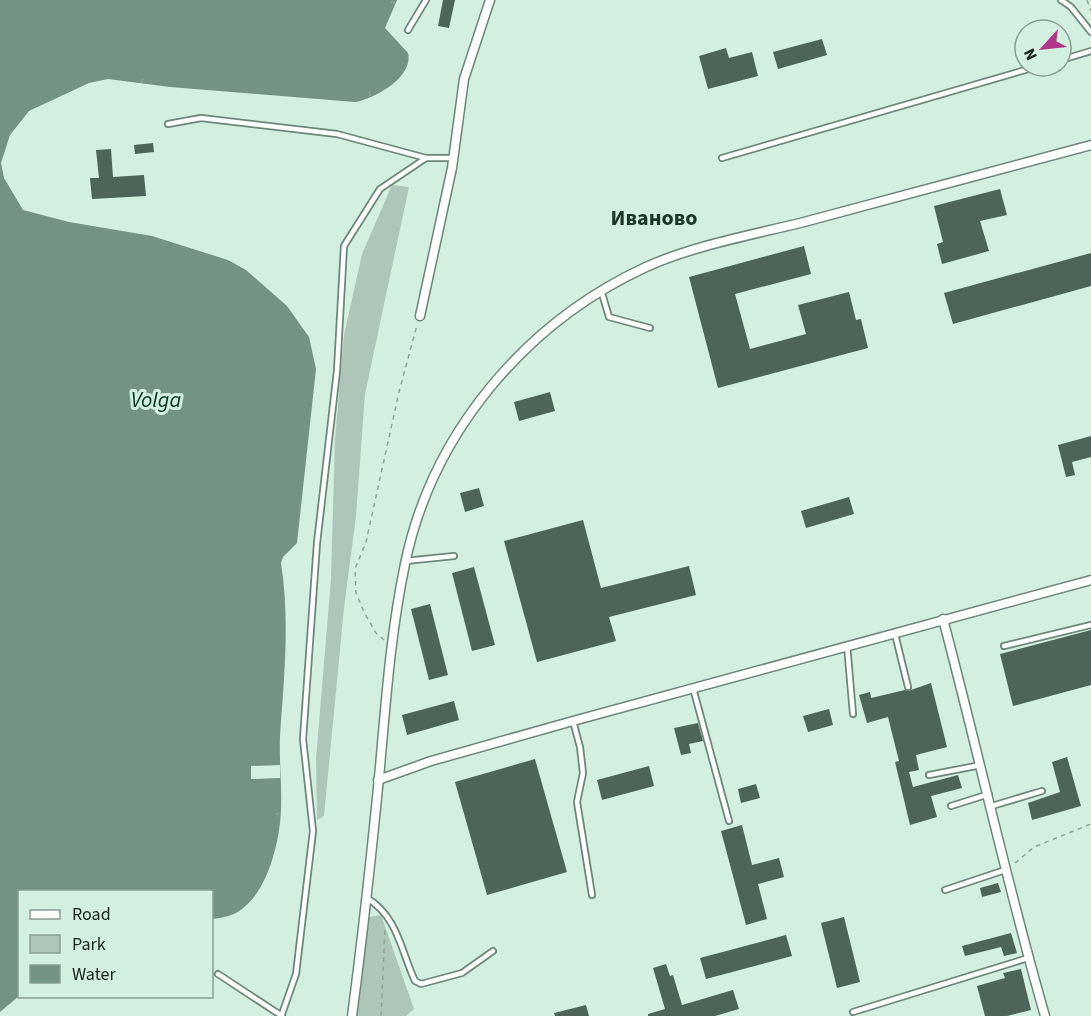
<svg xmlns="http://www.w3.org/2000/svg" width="1091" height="1016" viewBox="0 0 1091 1016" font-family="'Source Sans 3',sans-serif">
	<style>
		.green { fill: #aec6ba }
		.water { fill: #739383 }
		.pier { fill: #d3efe0 }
		.building { fill: #4c6558 }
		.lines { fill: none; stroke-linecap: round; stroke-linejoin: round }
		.lane-casing { stroke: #6c8779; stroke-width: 8 }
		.street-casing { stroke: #6c8779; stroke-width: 11 }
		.path { stroke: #8ea498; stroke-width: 1.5; stroke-dasharray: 4.5 4.5; stroke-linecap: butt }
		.lane { stroke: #fff; stroke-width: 4.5 }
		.street { stroke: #fff; stroke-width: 8 }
		.labels { text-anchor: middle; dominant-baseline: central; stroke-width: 6; stroke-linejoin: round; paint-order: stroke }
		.neighbourhood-label { font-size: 22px; font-weight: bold; fill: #1e362a; stroke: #d3efe0 }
		.water-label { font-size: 22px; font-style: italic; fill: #063624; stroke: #d3efe0 }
	</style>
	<rect width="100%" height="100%" fill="#d3efe0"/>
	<g class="green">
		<path d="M392 185 409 187 365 394 356 516 344 608 324 816 317 820 316 759 331 579 335 439 344 335 362 254Z"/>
		<path d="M381 915 414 1009 406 1016H357L369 917Z"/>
	</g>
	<path class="water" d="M0 0H397L385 28 408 53C414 77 374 99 355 102L170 87 108 79 89 83 29 111 10 135 1 163 4 178 23 210 69 222 152 236 228 260 246 270 287 306 309 337 316 369 297 543 283 557 281 563C290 619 284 679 280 736 279 761 282 785 281 809 280 841 268 890 242 909 233 916 222 918 212 919V892H20L19 996 0 1012Z"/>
	<path class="pier" d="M280 765V778L251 779V766Z"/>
	<g class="building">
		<path d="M443 0H455L449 28 438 26Z"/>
		<path d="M822 39 827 55 778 69 773 52Z"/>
		<path d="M726 48 729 58 752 52 758 76 708 89 699 56Z"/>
		<path d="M153 143 154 152 135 154 134 145Z"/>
		<path d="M111 149 113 177 144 175 146 196 92 199 90 178H99L96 150Z"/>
		<path d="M1000 189 1007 215 980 221 989 251 942 264 937 244 943 242 934 206Z"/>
		<path d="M804 246 811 274 735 294 750 349 806 334 798 305 849 292 856 320 861 319 868 348 718 388 689 277Z"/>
		<path d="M1091 253V286L953 324 944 293Z"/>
		<path d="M550 392 555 411 519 421 514 402Z"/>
		<path d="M1091 436V457L1072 462 1075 475 1066 477 1058 445Z"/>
		<path d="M479 488 484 506 465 512 460 493Z"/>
		<path d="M849 497 854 514 806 528 801 511Z"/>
		<path d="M583 520 601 588 689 566 696 595 609 617 616 641 537 662 504 541Z"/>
		<path d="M474 567 495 645 472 651 452 573Z"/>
		<path d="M430 604 448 675 429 680 411 609Z"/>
		<path d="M1091 630V685L1013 706 1000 654Z"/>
		<path d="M931 683 947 747 916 755 919 770 909 772 913 787 958 775 962 788 931 796 937 817 910 825 895 762 899 761 888 717 867 723 859 695 870 692 871 698 905 690 908 691Z"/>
		<path d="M454 701 459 720 407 735 402 715Z"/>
		<path d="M829 709 833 725 808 732 803 716Z"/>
		<path d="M698 723 703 741 689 744 691 753 681 755 674 728Z"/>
		<path d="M1067 757 1081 806 1032 820 1028 803 1060 792 1052 762Z"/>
		<path d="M535 759 567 872 487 895 455 782Z"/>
		<path d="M649 766 654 786 602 800 597 780Z"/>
		<path d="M756 784 760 798 741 803 738 789Z"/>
		<path d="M742 825 752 865 779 858 784 877 758 884 767 919 746 925 721 831Z"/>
		<path d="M998 883 1001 892 982 897 980 888Z"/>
		<path d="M844 917 860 982 837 988 821 923Z"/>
		<path d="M1011 933 1017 953 1004 956 1001 947 965 956 962 946Z"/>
		<path d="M786 935 792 956 706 979 700 958Z"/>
		<path d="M666 964 670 976 673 975 682 1005 733 990 739 1009 715 1016H648V1014L665 1009 653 968Z"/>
		<path d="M1021 969 1031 1010 1007 1016H985L977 986 1005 978 1003 973Z"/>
		<path d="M586 1005 589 1016H555L554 1013Z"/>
	</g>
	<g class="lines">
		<defs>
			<g id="lane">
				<path d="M1061 0 1071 7 1091 32"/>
				<path d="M408 30 426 0"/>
				<path d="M1061 60 1091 51"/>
				<path d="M168 124 201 118 337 134 426 158H451"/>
				<path d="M722 158 1039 66"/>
				<path d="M601 290 609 317 650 328"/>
				<path d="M405 561 454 556"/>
				<path d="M895 634 908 687"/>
				<path d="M847 645 853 714"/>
				<path d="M1004 646 1091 625"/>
				<path d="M693 688 729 821"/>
				<path d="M573 721 580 747 583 773 577 802 592 895"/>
				<path d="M929 775 981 765"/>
				<path d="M951 806 989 794"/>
				<path d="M992 806 1042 791"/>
				<path d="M945 890 1005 870"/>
				<path d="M367 898C398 917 401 951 415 981L421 984 462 973 493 951"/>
				<path d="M218 974 282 1016"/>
				<path d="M853 1012 1028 958"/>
				<path d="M282 1014 296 974 313 831 303 739 317 543 337 371 344 246 380 189 426 158"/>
			</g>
			<g id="street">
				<path d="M420 316 452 168 464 79 490 0"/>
				<path d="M943 619C978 751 1007 885 1045 1016"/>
				<path d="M378 780 431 761 573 721 1091 580"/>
				<path d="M352 1016C363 933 372 850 380 767 386 699 391 631 405 564 432 433 525 323 646 267 695 245 752 235 804 222 900 196 995 171 1091 145"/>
			</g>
		</defs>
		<use href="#lane" class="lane-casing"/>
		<use href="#street" class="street-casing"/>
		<g class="path">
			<path d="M1087 0 1091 11"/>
			<path d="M391 2 395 3"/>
			<path d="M141 83 144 76"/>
			<path d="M369 92 371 98"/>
			<path d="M384 640 376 633 364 612 356 593 355 569 366 542 399 392 417 325"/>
			<path d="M275 814H281"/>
			<path d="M1015 863 1034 847 1091 824"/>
			<path d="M381 1016 385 928"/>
		</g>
		<use href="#lane" class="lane"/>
		<use href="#street" class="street"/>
	</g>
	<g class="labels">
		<g class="neighbourhood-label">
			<text x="654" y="218">Иваново</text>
		</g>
		<g class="water-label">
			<text x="156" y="400">Volga</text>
		</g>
	</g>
	<rect x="18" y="890" width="195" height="108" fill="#d3efe0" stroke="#899e92" stroke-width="1.5"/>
	<rect x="30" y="910" width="30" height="9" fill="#ffffff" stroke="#899e92" stroke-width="1.5"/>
	<text x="72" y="920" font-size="18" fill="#19241e">Road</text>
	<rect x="30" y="935" width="30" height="18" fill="#aec6ba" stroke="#899e92" stroke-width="1.5"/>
	<text x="72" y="950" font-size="18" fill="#19241e">Park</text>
	<rect x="30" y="965" width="30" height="18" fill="#739383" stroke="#899e92" stroke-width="1.5"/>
	<text x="72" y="980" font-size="18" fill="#19241e">Water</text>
	<g transform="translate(1043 48) rotate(243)"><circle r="28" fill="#d3efe0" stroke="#899e92" stroke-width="1.5"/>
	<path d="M0-4.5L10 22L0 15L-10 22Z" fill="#b03689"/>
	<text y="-9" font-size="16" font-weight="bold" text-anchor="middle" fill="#19241e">N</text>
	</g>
</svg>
